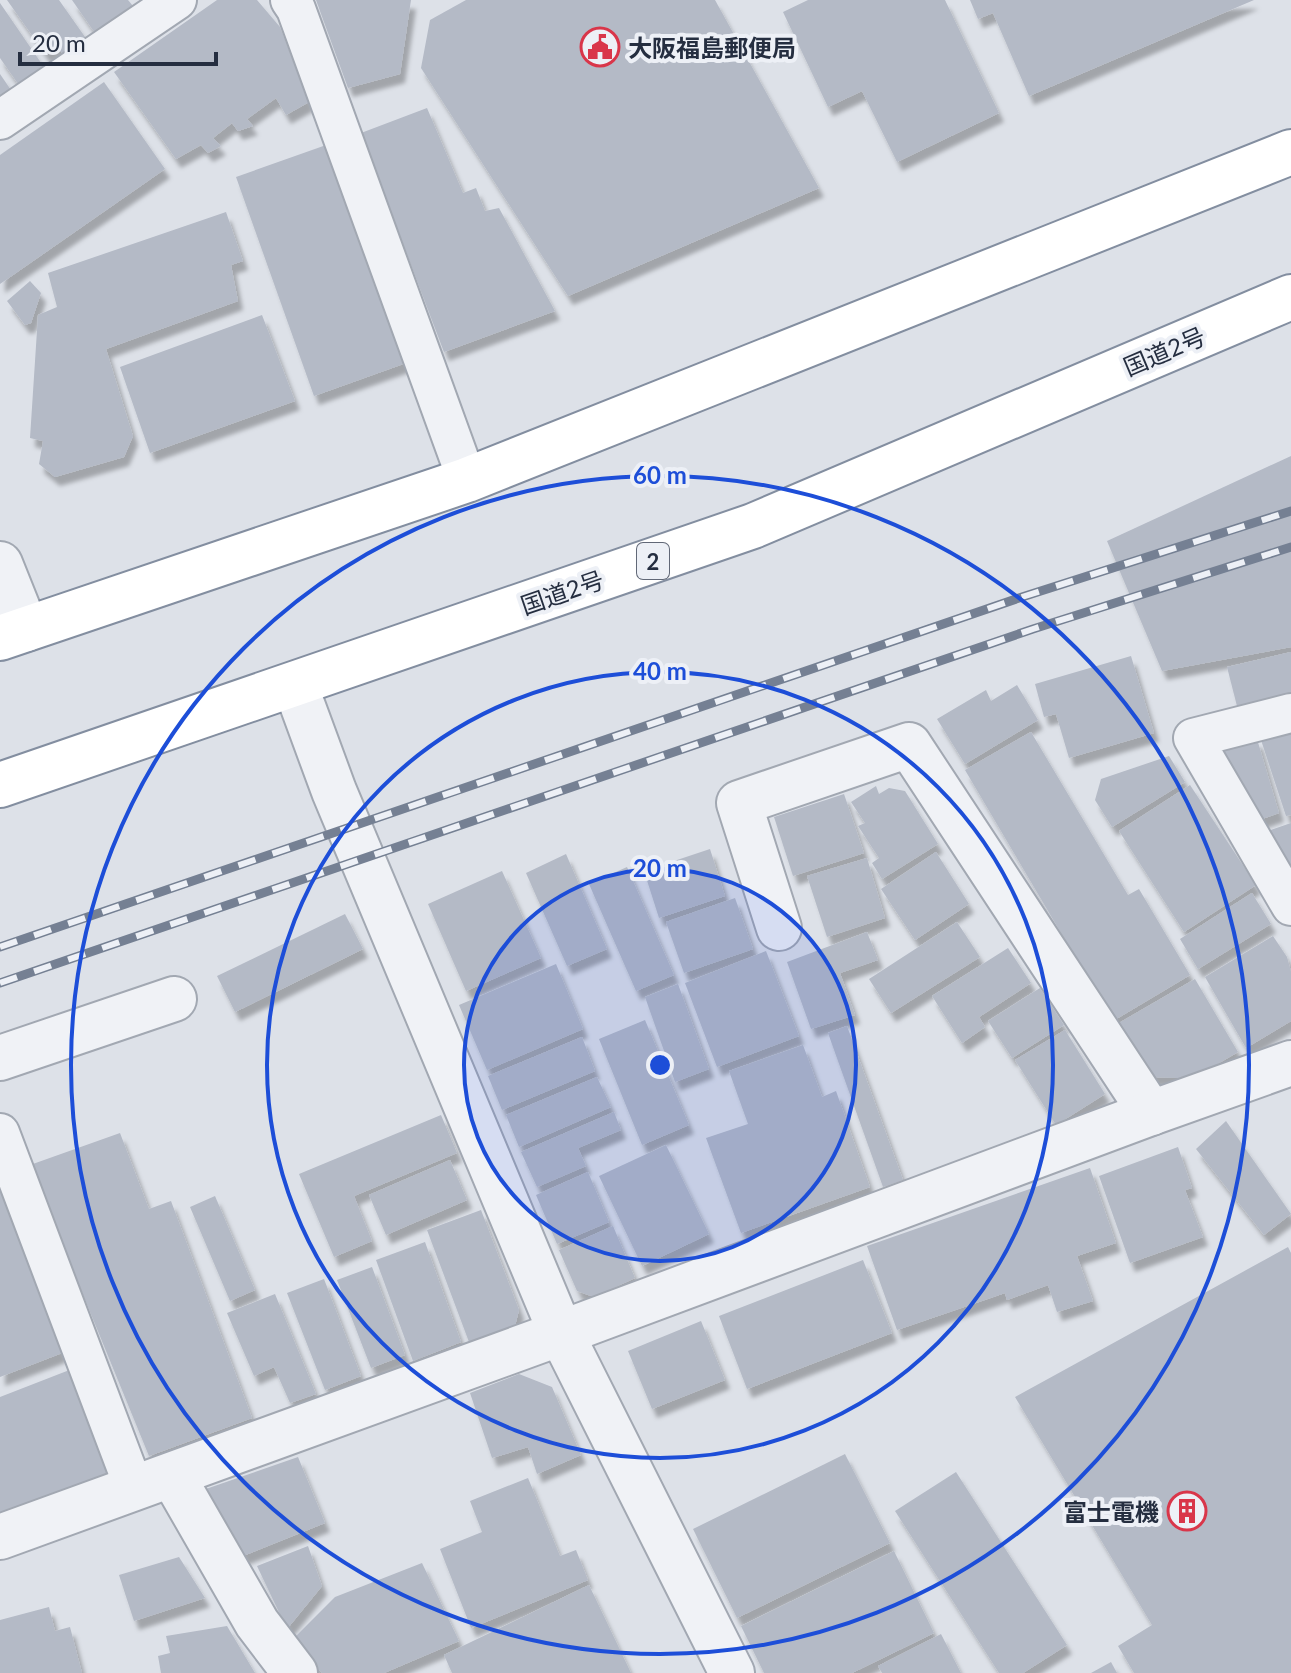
<svg xmlns="http://www.w3.org/2000/svg" width="1291" height="1673" viewBox="0 0 1291 1673" font-family="Lato,'Noto Sans JP',sans-serif">
	<style>
		.building { fill: #b4bac6; filter: url(#shadow) }
		.lines { fill: none; stroke-linecap: round; stroke-linejoin: round }
		.lane-casing { stroke: #a2a8b2; stroke-width: 42 }
		.street-casing { stroke: #a2a8b2; stroke-width: 48 }
		.highway-casing { stroke: #838ea0; stroke-width: 48 }
		.lane { stroke: #f0f2f6; stroke-width: 38 }
		.street { stroke: #f0f2f6; stroke-width: 44 }
		.highway { stroke: #fff; stroke-width: 44 }
		.rail-casing { stroke: #758093; stroke-width: 9 }
		.rail { stroke: #edf0f6; stroke-width: 6; stroke-dasharray: 18; stroke-linecap: butt }
		.ring { fill: none; stroke: #1d4ed8; stroke-width: 4 }
		.labels { text-anchor: middle; dominant-baseline: central; stroke-width: 8; stroke-linejoin: round; paint-order: stroke }
		.shield { fill: #edf0f6; stroke: #616877; stroke-width: 2 }
		.shield-label { font-size: 22px; font-weight: bold; fill: #252e40 }
		.poi-label { font-size: 24px; font-weight: bold; fill: #252e40; stroke: #edf0f6; text-anchor: start }
		.street-label { font-size: 24px; fill: #252e40; stroke: #edf0f6 }
		.centre { fill: #1d4ed8; stroke: #edf0f6; stroke-width: 4 }
		.ring-label { font-size: 24px; text-anchor: middle; font-weight: bold; fill: #1d4ed8; stroke: #edf0f6; stroke-width: 8; stroke-linejoin: round; paint-order: stroke }
	</style>
	<defs>
		<filter id="shadow"><feDropShadow dx="5" dy="9" stdDeviation="2" flood-color="#0004"/></filter>
	</defs>
	<rect width="100%" height="100%" fill="#dde1e8"/>
	<g class="building">
		<path d="M7 0H59L90 44 68 61 57 47 46 55Z"/>
		<path d="M72 0H128L133 6 95 33Z"/>
		<path d="M217 0H257L280 27 309 102 286 115 276 98 247 119 253 126 238 131 232 123 213 138 221 146 208 153 201 145 176 159 114 72Z"/>
		<path d="M316 0H411L400 74 348 88Z"/>
		<path d="M466 0H715L819 188 568 296 421 68 430 20Z"/>
		<path d="M808 0H945L999 113 897 162 862 91 828 107 783 12Z"/>
		<path d="M970 0H1254L1029 96 993 13 978 19Z"/>
		<path d="M0 3 46 70 21 88 0 58Z"/>
		<path d="M0 74 13 93 0 101Z"/>
		<path d="M104 82 165 169 0 284V155Z"/>
		<path d="M427 108 463 193 476 188 485 211 499 208 555 311 444 352 361 133Z"/>
		<path d="M329 144 406 363 314 396 236 177Z"/>
		<path d="M226 212 243 261 231 265 238 301 106 349 133 436 124 457 55 477 39 464 43 441 30 438 38 315 57 307 48 273Z"/>
		<path d="M30 281 41 293 31 323 25 325 7 301Z"/>
		<path d="M262 315 295 401 150 453 120 367Z"/>
		<path d="M1291 456V647L1162 671 1107 541Z"/>
		<path d="M1291 652V698L1238 710 1227 667Z"/>
		<path d="M1131 656 1154 733 1069 758 1056 714 1044 717 1035 684Z"/>
		<path d="M1017 685 1038 720 965 764 937 719 986 690 991 701Z"/>
		<path d="M1291 731V815L1286 816 1261 740Z"/>
		<path d="M1031 732 1128 895 1139 889 1190 975 1113 1021 965 770Z"/>
		<path d="M1257 739 1279 813 1254 822 1211 750Z"/>
		<path d="M1169 756 1185 782 1112 827 1095 800 1101 779Z"/>
		<path d="M1190 785 1256 885 1184 932 1119 831Z"/>
		<path d="M876 786 879 794 889 788 905 791 938 844 882 879 872 863 879 858 858 826 865 823 851 802Z"/>
		<path d="M844 794 864 853 793 876 774 817Z"/>
		<path d="M1291 823V885L1259 834Z"/>
		<path d="M710 849 725 896 659 918 644 871Z"/>
		<path d="M936 852 969 904 915 940 881 889Z"/>
		<path d="M566 854 607 949 567 966 526 873Z"/>
		<path d="M867 858 885 918 827 937 807 876Z"/>
		<path d="M627 867 674 975 636 991 589 884Z"/>
		<path d="M502 871 541 958 466 991 428 904Z"/>
		<path d="M1252 893 1271 924 1198 969 1180 939Z"/>
		<path d="M735 898 753 949 684 973 666 922Z"/>
		<path d="M345 914 363 949 235 1012 217 976Z"/>
		<path d="M957 922 980 957 891 1013 869 979Z"/>
		<path d="M867 932 878 960 840 973 855 1015 811 1029 787 962Z"/>
		<path d="M1273 936 1287 957 1291 972V1021L1246 1048 1205 977Z"/>
		<path d="M1008 948 1031 983 979 1017 985 1027 962 1043 932 996Z"/>
		<path d="M766 951 799 1036 717 1067 685 983Z"/>
		<path d="M556 964 583 1029 487 1070 459 1005Z"/>
		<path d="M1195 979 1238 1052 1207 1070 1178 1078 1152 1077 1119 1023Z"/>
		<path d="M678 984 709 1069 675 1082 645 997Z"/>
		<path d="M1040 988 1064 1025 1012 1058 988 1021Z"/>
		<path d="M645 1020 689 1125 642 1145 599 1039Z"/>
		<path d="M847 1026 903 1180 883 1187 828 1033Z"/>
		<path d="M1065 1030 1105 1094 1056 1125 1015 1060Z"/>
		<path d="M582 1037 595 1071 502 1110 488 1076Z"/>
		<path d="M803 1045 822 1097 836 1091 870 1187 741 1233 706 1138 748 1124 729 1071Z"/>
		<path d="M597 1077 611 1107 519 1147 506 1115Z"/>
		<path d="M614 1112 621 1130 578 1148 586 1166 537 1187 521 1152Z"/>
		<path d="M441 1115 457 1153 354 1196 372 1241 334 1257 299 1174Z"/>
		<path d="M1226 1121 1291 1214 1264 1235 1196 1149Z"/>
		<path d="M120 1133 149 1209 171 1201 252 1418 149 1456 30 1165Z"/>
		<path d="M666 1145 709 1234 642 1266 599 1176Z"/>
		<path d="M1178 1147 1192 1188 1185 1190 1203 1237 1130 1263 1099 1176Z"/>
		<path d="M450 1160 467 1200 386 1235 369 1195Z"/>
		<path d="M1090 1168 1116 1243 1077 1256 1093 1301 1057 1312 1048 1285 1007 1300 1005 1293 897 1330 867 1246Z"/>
		<path d="M588 1172 609 1222 557 1244 536 1195Z"/>
		<path d="M0 1188 62 1353 0 1377Z"/>
		<path d="M215 1196 255 1290 230 1301 190 1207Z"/>
		<path d="M481 1210 519 1310 515 1326 469 1342 427 1230Z"/>
		<path d="M613 1226 635 1278 594 1297 577 1291 559 1250Z"/>
		<path d="M425 1242 461 1342 413 1361 376 1260Z"/>
		<path d="M1288 1247 1291 1253V1673H1134L1118 1646 1152 1625 1015 1397Z"/>
		<path d="M863 1260 892 1333 747 1389 719 1316Z"/>
		<path d="M372 1267 405 1355 371 1368 337 1280Z"/>
		<path d="M324 1279 361 1376 325 1390 287 1293Z"/>
		<path d="M275 1294 316 1394 290 1403 274 1367 254 1376 227 1313Z"/>
		<path d="M701 1321 725 1380 652 1409 628 1351Z"/>
		<path d="M72 1369 112 1472 0 1515V1397Z"/>
		<path d="M519 1374 552 1387 581 1455 537 1474 528 1447 492 1458 470 1393Z"/>
		<path d="M845 1454 890 1543 737 1618 693 1529Z"/>
		<path d="M298 1457 325 1523 243 1556 200 1491Z"/>
		<path d="M956 1472 1067 1645 1023 1673H999L895 1511Z"/>
		<path d="M528 1478 560 1556 576 1550 588 1580 471 1628 440 1549 482 1532 470 1501Z"/>
		<path d="M308 1546 322 1586 287 1629 257 1566Z"/>
		<path d="M894 1551 934 1633 852 1673H764L741 1626Z"/>
		<path d="M179 1557 205 1598 134 1621 119 1575Z"/>
		<path d="M422 1563 459 1641 384 1673H322L290 1642 335 1597Z"/>
		<path d="M589 1585 631 1673H452L444 1655Z"/>
		<path d="M49 1607 55 1631 70 1627 82 1673H0V1620Z"/>
		<path d="M227 1626 255 1673H161L158 1656 170 1653 166 1636Z"/>
		<path d="M941 1634 961 1673H882L878 1666Z"/>
		<path d="M1111 1662 1117 1673H1091Z"/>
	</g>
	<g class="lines">
		<defs>
			<g id="lane">
				<path d="M290 0 296 9 467 480"/>
				<path d="M0 120 177 0"/>
				<path d="M1291 713 1193 738 1291 906"/>
				<path d="M0 1133 134 1488"/>
			</g>
			<g id="street">
				<path d="M0 564 26 629"/>
				<path d="M295 685 334 791 561 1333 732 1673"/>
				<path d="M779 928 739 803 909 745 1151 1113"/>
				<path d="M0 1058 174 999"/>
				<path d="M172 1475 257 1623 295 1673"/>
				<path d="M0 1537 561 1333 1151 1113 1291 1063"/>
			</g>
			<g id="highway">
				<path d="M0 638 467 480 1291 152"/>
				<path d="M0 785 753 526 1291 297"/>
			</g>
		</defs>
		<use href="#lane" class="lane-casing"/>
		<use href="#street" class="street-casing"/>
		<use href="#highway" class="highway-casing"/>
		<use href="#lane" class="lane"/>
		<use href="#street" class="street"/>
		<use href="#highway" class="highway"/>
		<defs>
			<g id="rail">
				<path d="M0 947 1022 597 1291 511"/>
				<path d="M0 983 1033 629 1291 547"/>
			</g>
		</defs>
		<use href="#rail" class="rail-casing"/>
		<use href="#rail" class="rail"/>
	</g>
	<circle cx="660" cy="1065" r="196" fill="#1d4ed8" fill-opacity=".12"/>
	<g class="ring">
		<circle cx="660" cy="1065" r="196"/>
		<circle cx="660" cy="1065" r="393"/>
		<circle cx="660" cy="1065" r="589"/>
	</g>
	<defs>
		<symbol id="civic-ring" viewBox="-11 -11 22 22"><circle r="9.5" fill="#edf0f6" stroke="#d9364a" stroke-width="1.5"/><path d="M-.6-6.5H3V-4.5H.6V-3L4-1V1h2V6H-6V1h2V-1L-.6-3ZM-1.2 2.5V6h2.4V2.5Z" fill="#d9364a"/></symbol>
		<symbol id="building-ring" viewBox="-11 -11 22 22"><circle r="9.5" fill="#edf0f6" stroke="#d9364a" stroke-width="1.5"/><path d="M-4-6H4V6H1V3H-1V6H-4ZM-2.5-4.3h1.7v1.8h-1.7ZM.8-4.3h1.7v1.8H.8ZM-2.5-1h1.7V.8h-1.7ZM.8-1h1.7V.8H.8Z" fill="#d9364a"/></symbol>
	</defs>
	<g fill-rule="evenodd">
		<use href="#civic-ring" x="578" y="25" width="44" height="44"/>
		<use href="#building-ring" x="1165" y="1489" width="44" height="44"/>
	</g>
	<g class="labels">
		<rect class="shield" x="637" y="543" width="32" height="36" rx="6"/>
		<g class="shield-label">
			<text x="653" y="561">2</text>
		</g>
		<g class="poi-label">
			<text x="628" y="47">大阪福島郵便局</text>
			<text x="1159" y="1511" text-anchor="end">富士電機</text>
		</g>
		<g class="street-label">
			<text transform="translate(1164 351) rotate(-23)">国道2号</text>
			<text transform="translate(562 592) rotate(-19)">国道2号</text>
		</g>
	</g>
	<circle cx="660" cy="1065" r="12" class="centre"/>
	<g class="ring-label">
		<text x="660" y="484">60 m</text>
		<text x="660" y="680">40 m</text>
		<text x="660" y="877">20 m</text>
	</g>
	<path d="M20 52v12h196v-12" fill="none" stroke="#252e40" stroke-width="4"/>
	<text x="32" y="52" font-size="24" fill="#252e40" stroke="#edf0f6" stroke-width="6" paint-order="stroke">20 m</text>
</svg>
